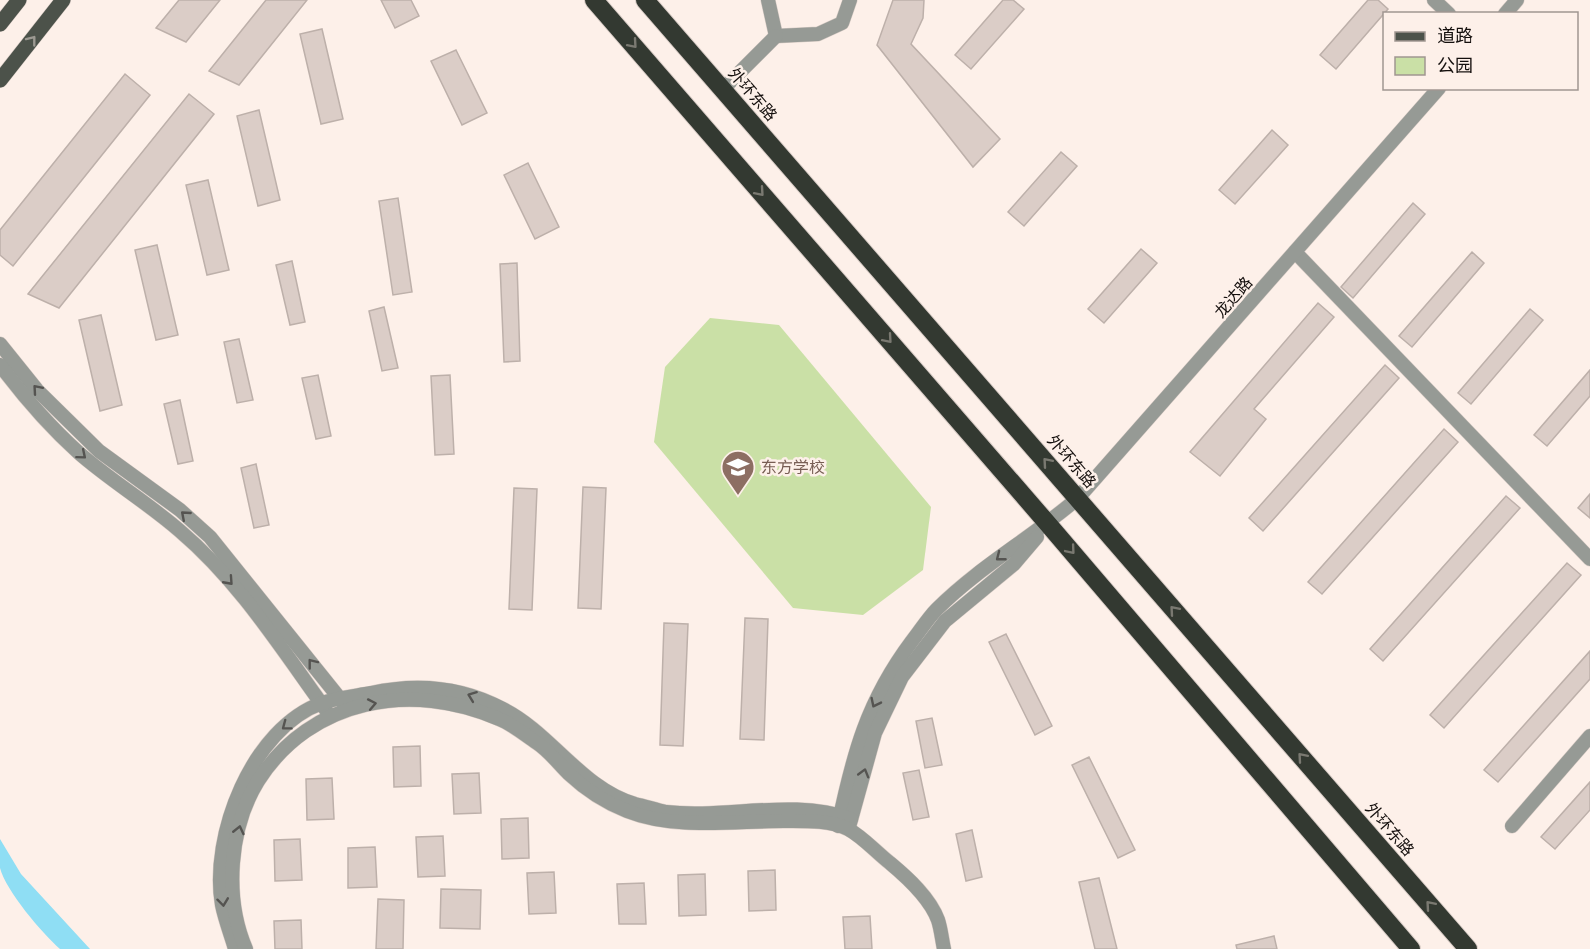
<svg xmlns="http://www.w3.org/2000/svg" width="1590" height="949" viewBox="0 0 1590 949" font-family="'PT Serif','Noto Sans SC',serif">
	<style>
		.green { fill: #cae0a6 }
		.water { fill: #8fdef4 }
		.building { fill: #dbcdc7; stroke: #bdb0aa; stroke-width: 1.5 }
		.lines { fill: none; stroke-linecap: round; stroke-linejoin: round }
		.minor-casing { stroke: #d8ccc6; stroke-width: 15 }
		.major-casing { stroke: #d8ccc6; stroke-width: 16 }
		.highway-casing { stroke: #d8ccc6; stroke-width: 20 }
		.minor { stroke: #969a95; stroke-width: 14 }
		.major { stroke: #4c524a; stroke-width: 15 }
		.highway { stroke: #333931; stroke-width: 18 }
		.oneway { stroke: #9c9992 }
		.oneway2 { stroke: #7a7971 }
		.oneway3 { stroke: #555451 }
		.labels { text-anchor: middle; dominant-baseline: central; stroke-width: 5; stroke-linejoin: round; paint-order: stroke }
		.street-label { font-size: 16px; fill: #140f0d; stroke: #fdf0e9 }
		.education-label { font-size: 16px; fill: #785e54; stroke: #fdf0e9; text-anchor: start }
	</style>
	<rect width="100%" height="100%" fill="#fdf0e9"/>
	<path class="green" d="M710 318 779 325 931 507 923 570 863 615 793 608 654 442 665 367Z"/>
	<path class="water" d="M0 839 21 874 90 949H60C42 933 6 891 0 868 0 860 0 848 0 839Z"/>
	<g class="building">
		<path d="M179 0H220L186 42 156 28Z"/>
		<path d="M266 0H307L239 85 209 71Z"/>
		<path d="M381 0H411L419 16 395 28Z"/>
		<path d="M893 0H924L923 18 911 44 1000 139 973 167 877 45Z"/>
		<path d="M1003 0H1013L1024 9 971 69 955 55Z"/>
		<path d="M1368 0H1378L1388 9 1336 69 1320 55Z"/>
		<path d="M322 29 343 119 321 124 300 34Z"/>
		<path d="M456 50 487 113 462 125 431 61Z"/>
		<path d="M125 74 150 95 13 266 0 255V230Z"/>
		<path d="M189 94 214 114 59 308 28 294Z"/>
		<path d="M259 110 280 200 258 206 237 116Z"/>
		<path d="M1272 130 1288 145 1235 204 1219 190Z"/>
		<path d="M1061 152 1077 166 1024 226 1008 212Z"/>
		<path d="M528 163 559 227 535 239 504 175Z"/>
		<path d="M208 180 229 270 207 275 186 185Z"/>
		<path d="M398 198 412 292 393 295 379 201Z"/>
		<path d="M1413 203 1425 214 1353 298 1341 287Z"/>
		<path d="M157 245 178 335 156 340 135 250Z"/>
		<path d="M1141 249 1157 263 1104 323 1088 309Z"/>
		<path d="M1472 252 1484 263 1412 347 1399 336Z"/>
		<path d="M292 261 305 322 290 325 276 265Z"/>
		<path d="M517 263 520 361 504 362 500 264Z"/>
		<path d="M1318 303 1334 317 1254 409 1266 419 1220 476 1190 452Z"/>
		<path d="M384 307 398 368 382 371 369 311Z"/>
		<path d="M1530 309 1543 320 1471 404 1458 393Z"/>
		<path d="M101 315 122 405 100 411 79 320Z"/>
		<path d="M239 339 253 400 237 403 224 342Z"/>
		<path d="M1385 365 1399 378 1263 531 1249 518Z"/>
		<path d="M1590 370V396L1547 446 1534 435Z"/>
		<path d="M318 375 331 436 316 439 302 378Z"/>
		<path d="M450 375 454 454 435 455 431 376Z"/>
		<path d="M180 400 193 461 178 464 164 404Z"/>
		<path d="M1444 429 1458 442 1322 594 1308 582Z"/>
		<path d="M256 464 269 525 254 528 241 468Z"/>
		<path d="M583 487 606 488 601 609 578 608Z"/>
		<path d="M514 488 537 489 532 610 509 609Z"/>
		<path d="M1590 494V518L1578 508Z"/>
		<path d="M1506 496 1520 508 1383 661 1370 649Z"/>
		<path d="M1567 563 1581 575 1444 728 1430 715Z"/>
		<path d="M745 618 768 619 764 740 740 739Z"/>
		<path d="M664 623 688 624 683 746 660 745Z"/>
		<path d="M1006 634 1052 726 1035 735 989 642Z"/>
		<path d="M1590 651V679L1498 782 1484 770Z"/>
		<path d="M932 718 942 765 925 768 916 721Z"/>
		<path d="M420 746 421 786 394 787 393 747Z"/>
		<path d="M1089 757 1135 850 1118 858 1072 765Z"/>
		<path d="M919 770 929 817 913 820 903 773Z"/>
		<path d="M479 773 481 813 454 814 452 774Z"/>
		<path d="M332 778 334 819 307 820 306 779Z"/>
		<path d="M1590 782V810L1555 849 1541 837Z"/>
		<path d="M528 818 529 858 502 859 501 819Z"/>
		<path d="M972 830 982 877 966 881 956 834Z"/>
		<path d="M443 836 445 876 418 877 416 837Z"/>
		<path d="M300 839 302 880 275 881 274 840Z"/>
		<path d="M375 847 377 887 348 888V848Z"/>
		<path d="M775 870 776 910 749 911 748 871Z"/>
		<path d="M554 872 556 913 529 914 527 873Z"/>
		<path d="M705 874 706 915 679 916 678 875Z"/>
		<path d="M1099 878 1117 949H1095L1079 882Z"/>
		<path d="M644 883 646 924H619L617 884Z"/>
		<path d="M441 889 481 890 480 929 440 928Z"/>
		<path d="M378 899 404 900 403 949H376Z"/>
		<path d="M870 916 872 949H845L843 917Z"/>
		<path d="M301 920 302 949H275L274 921Z"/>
		<path d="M1274 936 1277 949H1237L1236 945Z"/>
	</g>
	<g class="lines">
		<defs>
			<g id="minor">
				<path d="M768 0 776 36 818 34 842 23 850 0"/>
				<path d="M1434 0 1449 14"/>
				<path d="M1505 14 1517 0"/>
				<path d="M723 89 776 36"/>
				<path d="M1295 252 1590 559"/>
				<path d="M0 344 37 390 99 451 180 510 210 537 345 705"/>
				<path d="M0 365C24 397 49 426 79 453 111 481 148 503 180 531 239 581 281 648 326 710"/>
				<path d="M838 826C853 754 867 701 912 641 920 631 928 618 937 609 980 566 1033 537 1078 498L1439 88"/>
				<path d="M1512 826 1590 736"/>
				<path d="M849 827 875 733 902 677 945 621 1014 564 1037 537"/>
				<path d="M235 949C231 935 225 920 222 905 210 836 252 728 322 703 337 698 355 696 371 693 416 683 462 687 503 709 551 733 582 789 635 804 645 806 656 810 666 812 726 819 793 798 851 819"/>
				<path d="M246 949C224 898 229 828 258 781 311 698 412 681 499 719 512 724 525 735 537 743 549 751 558 763 569 774 586 790 604 802 627 811 675 830 733 821 784 821 804 821 830 820 848 829 863 837 877 853 890 863 908 878 930 898 938 920 941 929 942 940 944 949"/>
			</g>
			<g id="major">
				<path d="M0 24 19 0"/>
				<path d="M0 80 63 0"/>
			</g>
			<g id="highway">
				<path d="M594 0 1048 524 1411 949"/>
				<path d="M645 0 1468 949"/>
			</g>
		</defs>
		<use href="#minor" class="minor-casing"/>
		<use href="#major" class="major-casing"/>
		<use href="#highway" class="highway-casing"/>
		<use href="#minor" class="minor"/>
		<use href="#major" class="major"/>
		<use href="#highway" class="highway"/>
	</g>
	<defs><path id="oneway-chevron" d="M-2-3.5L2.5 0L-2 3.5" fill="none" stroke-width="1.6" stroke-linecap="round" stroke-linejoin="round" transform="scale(1.5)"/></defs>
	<use class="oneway" href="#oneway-chevron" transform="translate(32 40) rotate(-52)"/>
	<g class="oneway2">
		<use href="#oneway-chevron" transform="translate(633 44) rotate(49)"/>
		<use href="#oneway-chevron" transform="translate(760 192) rotate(49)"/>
		<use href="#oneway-chevron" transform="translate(888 339) rotate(49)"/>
		<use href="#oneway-chevron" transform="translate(1047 462) rotate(-131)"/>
		<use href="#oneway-chevron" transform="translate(1071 550) rotate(50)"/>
		<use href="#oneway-chevron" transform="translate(1174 610) rotate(-131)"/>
		<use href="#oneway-chevron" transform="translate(1302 757) rotate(-131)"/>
		<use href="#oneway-chevron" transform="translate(1430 905) rotate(-131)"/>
	</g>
	<g class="oneway3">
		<use href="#oneway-chevron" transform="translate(37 389) rotate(-131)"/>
		<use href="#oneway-chevron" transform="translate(82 455) rotate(40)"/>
		<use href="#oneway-chevron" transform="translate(185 515) rotate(-139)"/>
		<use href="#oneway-chevron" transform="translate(1000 557) rotate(142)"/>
		<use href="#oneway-chevron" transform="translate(229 581) rotate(48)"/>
		<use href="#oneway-chevron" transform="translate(312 663) rotate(-128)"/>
		<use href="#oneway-chevron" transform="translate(472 696) rotate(-159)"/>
		<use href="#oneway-chevron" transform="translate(875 703) rotate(116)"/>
		<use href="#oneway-chevron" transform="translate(372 704) rotate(-11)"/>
		<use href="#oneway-chevron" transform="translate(286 726) rotate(143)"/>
		<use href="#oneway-chevron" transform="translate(864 773) rotate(-74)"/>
		<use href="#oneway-chevron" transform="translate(239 830) rotate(-77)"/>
		<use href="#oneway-chevron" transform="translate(223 902) rotate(83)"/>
	</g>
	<defs>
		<symbol id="school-pin" viewBox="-11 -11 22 30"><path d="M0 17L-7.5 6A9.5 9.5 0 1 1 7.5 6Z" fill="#8d6e63" stroke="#fdf0e9"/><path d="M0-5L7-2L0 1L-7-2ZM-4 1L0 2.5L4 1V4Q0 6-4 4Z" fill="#fff"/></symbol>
	</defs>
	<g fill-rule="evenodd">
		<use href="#school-pin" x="719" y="448" width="38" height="52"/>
	</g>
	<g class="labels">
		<g class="street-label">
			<text transform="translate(753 94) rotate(49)">外环东路</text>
			<text transform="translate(1233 297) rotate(-49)">龙达路</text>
			<text transform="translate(1072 461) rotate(49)">外环东路</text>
			<text transform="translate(1390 829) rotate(49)">外环东路</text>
		</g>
		<g class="education-label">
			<text x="761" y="467">东方学校</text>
		</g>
	</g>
	<rect x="1383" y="12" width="195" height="78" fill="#fdf0e9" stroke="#a09691" stroke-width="1.5"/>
	<rect x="1395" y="32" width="30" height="9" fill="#4c524a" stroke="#a09691" stroke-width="1.5"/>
	<text x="1437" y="42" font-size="18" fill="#140f0d">道路</text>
	<rect x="1395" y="57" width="30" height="18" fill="#cae0a6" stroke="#a09691" stroke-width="1.5"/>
	<text x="1437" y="72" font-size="18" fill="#140f0d">公园</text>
</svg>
